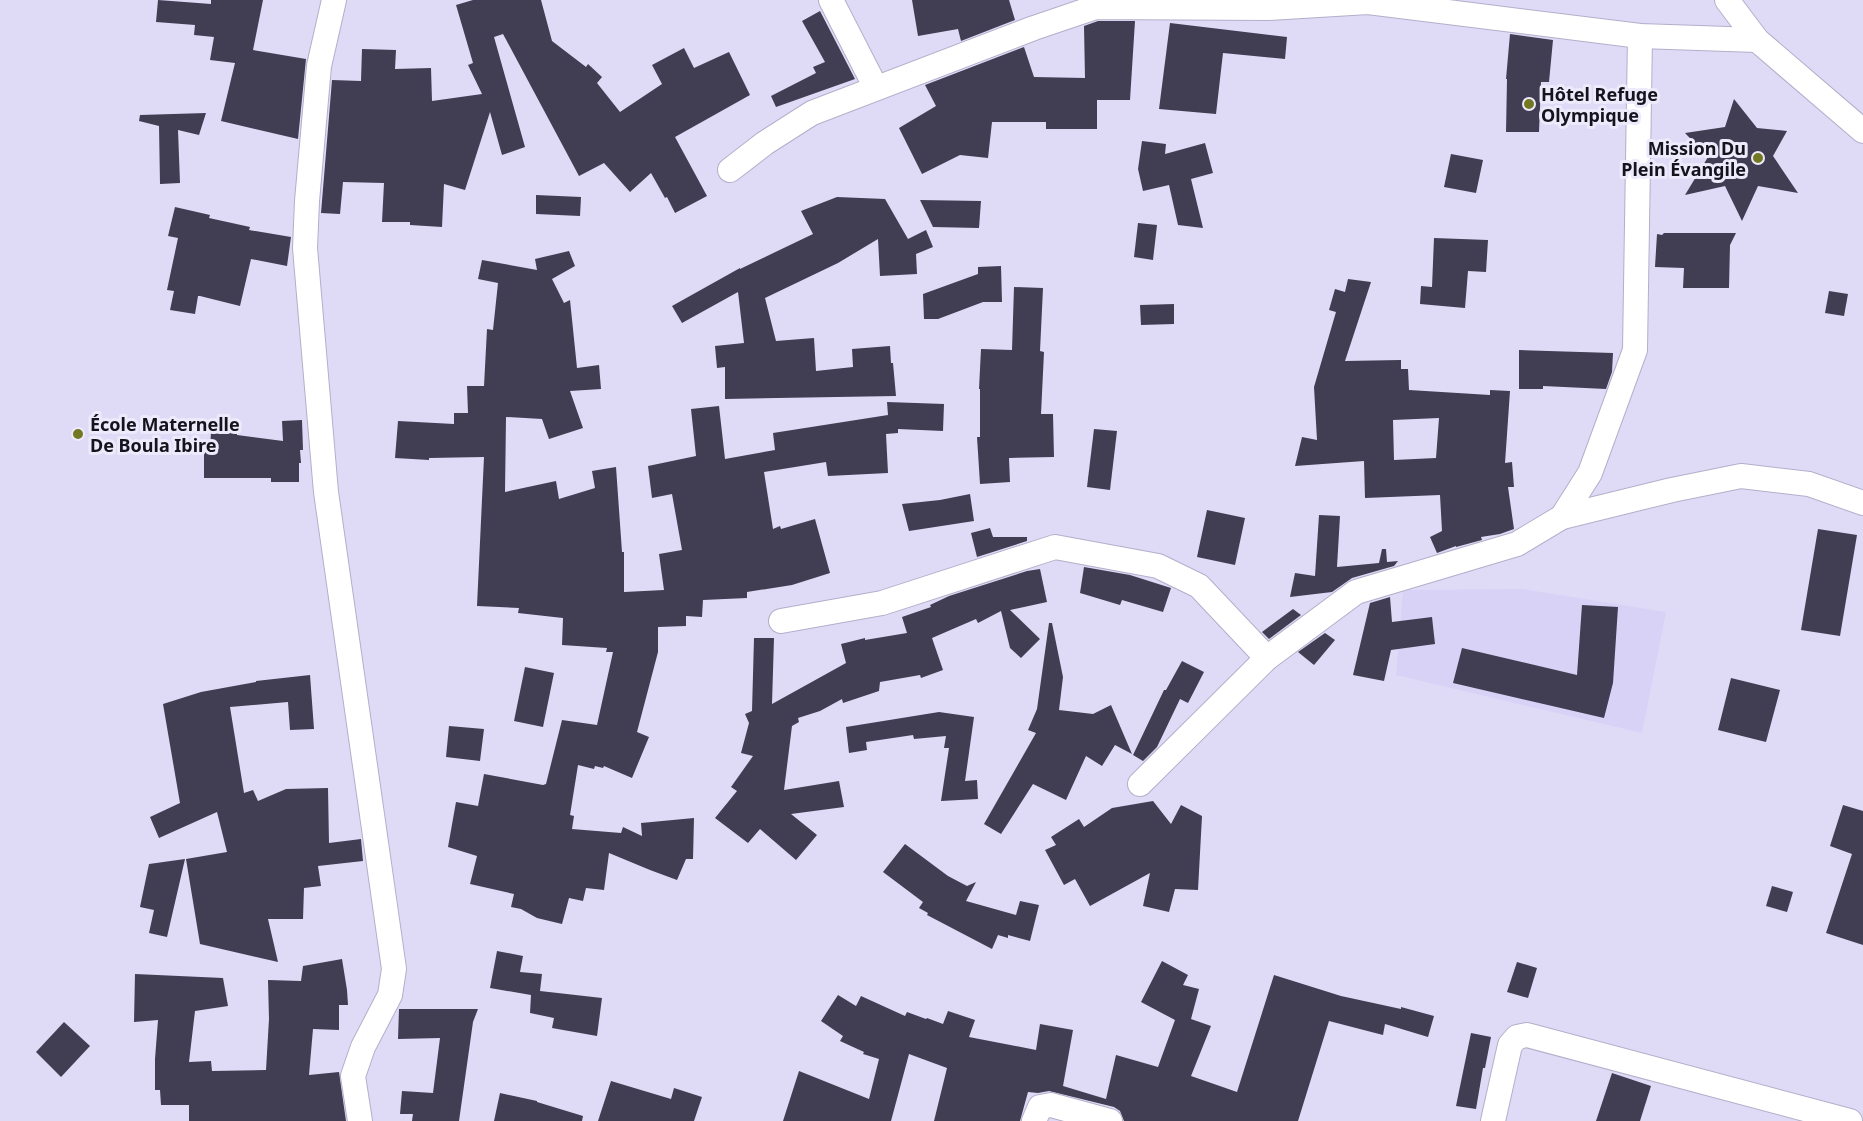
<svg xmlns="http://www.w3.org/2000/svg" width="1863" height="1121" viewBox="0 0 1863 1121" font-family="'Noto Sans',sans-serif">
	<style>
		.built { fill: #d8d2f6 }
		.building { fill: #413d53; fill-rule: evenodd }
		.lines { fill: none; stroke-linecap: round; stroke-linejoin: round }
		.minor-casing { stroke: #b3afca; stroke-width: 26 }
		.minor { stroke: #fff; stroke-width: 24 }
		.poi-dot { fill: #737922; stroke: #eceafb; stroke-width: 2 }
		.labels { text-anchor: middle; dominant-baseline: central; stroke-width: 6; stroke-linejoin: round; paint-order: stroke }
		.poi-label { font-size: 18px; font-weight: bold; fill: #15131c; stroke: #eceafb; text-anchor: start }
	</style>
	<rect width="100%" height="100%" fill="#dfdbf7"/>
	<path class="built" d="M1523 589 1666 612 1642 733 1396 675 1403 590Z"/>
	<g class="building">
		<path d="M158 0 211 4V0H263L253 50 306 59 298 139 221 121 235 63 210 60 214 37 194 35 195 25 156 22Z"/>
		<path d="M473 0H541L552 41 586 67 588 64 602 77 597 83 620 112 662 84 652 65 684 48 694 68 729 52 750 95 675 137 707 196 675 213 667 197 665 198 651 173 630 192 604 163 579 176 503 34 494 37 525 147 502 155 490 112 465 190 444 184 442 227 410 225V222H382L384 183 343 182 340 214 321 213 332 80 361 81 362 49 396 50 395 69 431 68 432 101 482 94 468 65 473 63 456 5Z"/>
		<path d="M912 0H1009L1015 20 961 41 958 29 918 36Z"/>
		<path d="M820 11 855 79 776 107 771 96 816 73 813 67 825 62 802 21Z"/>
		<path d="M1098 21H1135L1130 100H1097V129H1046V122H992L988 158 960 155 922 174 899 128 936 106 925 85 1024 47 1034 77 1085 78 1084 26Z"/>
		<path d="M1170 23 1287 37 1285 59 1223 53 1216 114 1159 109Z"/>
		<path d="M1510 34 1553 40 1549 82H1541L1539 132H1506L1507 79H1506Z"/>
		<path d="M1734 99 1757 128 1787 131 1773 156 1798 193 1758 186 1742 221 1725 186 1685 195 1708 157 1685 133 1725 127Z"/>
		<path d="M206 113 199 135 178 130 180 183 160 184 159 126 139 121 140 115Z"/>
		<path d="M1142 141 1166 144 1165 154 1205 143 1213 173 1191 179 1203 228 1178 225 1169 185 1143 191 1138 169Z"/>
		<path d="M1451 154 1483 160 1476 193 1444 187Z"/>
		<path d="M536 195 581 197 580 216 536 214Z"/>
		<path d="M837 197 885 199 908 239 926 230 933 247 916 254 917 274 880 276 878 239 838 263 765 298 776 341 814 338 816 371 853 367 852 349 890 346 891 363H893L896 396 725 399V367L717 368 715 346 744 343 738 292 682 323 672 306 740 268V269L813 234 801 211Z"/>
		<path d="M920 200 981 201 979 228 933 227Z"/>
		<path d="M175 207 210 215 209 218 250 227 249 230 291 237 287 266 251 259 240 306 200 296H198L195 314 170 310 174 291 167 290 178 238 168 236Z"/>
		<path d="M1138 223 1157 225 1153 260 1134 257Z"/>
		<path d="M1664 233H1736L1730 245 1729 288H1683L1684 268 1655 267 1657 234 1662 235Z"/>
		<path d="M1434 238 1488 240 1486 272 1468 271 1465 308 1420 304 1421 286 1432 287Z"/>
		<path d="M569 251 575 266 552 279 564 303 570 300 577 368 599 365 601 389 570 391 583 428 549 439 542 419 506 417 505 492 556 481 559 499 595 488 592 471 616 467 622 552H624V592L664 590 659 554 682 550 672 494 652 498 648 466 696 456 691 409 719 406 725 459 775 450 773 433 888 415 887 402 944 404 943 431 898 429V433L886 434 888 473 828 476 826 462 764 472 773 529 780 526 781 529 815 519 830 573 792 585 747 592V598L703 600 702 617 686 616V626L658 627V652L637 732 649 737 632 778 604 766 603 768 595 766 594 769 578 765 570 815 574 816 572 829 621 833 623 827 642 836 641 823 694 818 693 859H686L677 880 650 870 609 853 604 890 586 888 583 901 569 898 562 924 537 918 521 909 511 907 514 894 470 884 477 856 448 847 456 802 478 806 484 774 543 785 546 784 562 720 597 725 613 652H606L607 648 562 645 563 618 518 613 519 608 477 606 484 457 429 458V460L395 458 398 421 454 424V413H468L467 386H484L487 329 493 330 498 283 478 279 482 260 537 270 535 259Z"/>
		<path d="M1001 266 1002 302H983L938 319H924L923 294 978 274V267Z"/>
		<path d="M1348 279 1371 282 1345 361 1401 360V369H1408L1409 390 1490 395V390L1510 391 1505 463 1512 462 1514 487H1508L1514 529 1500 534 1481 537 1482 540 1456 547V546L1437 553 1430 537 1442 531 1440 495 1365 498 1364 461 1295 466 1302 437 1317 440 1314 387 1336 312 1329 310 1335 289 1345 292ZM1439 418 1436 458 1394 460 1393 420Z"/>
		<path d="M1014 287 1043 288 1040 351 1044 352 1041 414H1053L1054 457 1009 458 1010 482 980 484 977 437H980V389H979L981 349 1012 350Z"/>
		<path d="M1829 291 1848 294 1844 316 1825 313Z"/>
		<path d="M1174 304V324L1141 325 1140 305Z"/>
		<path d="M1519 350 1613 353 1612 372 1606 389 1543 386V389H1519Z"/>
		<path d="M302 420 303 450H300L301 463H299V482H271V478H204V452H210L211 431 237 432V435L283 441 282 421Z"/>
		<path d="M1094 429 1117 431 1110 490 1087 487Z"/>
		<path d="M970 494 974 521 909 531 902 504 940 500Z"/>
		<path d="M1207 510 1245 518 1235 565 1197 557Z"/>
		<path d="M1319 515 1340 516 1337 567 1379 563 1382 549H1386L1387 562 1398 561 1394 566 1352 578 1332 592 1290 597 1295 573 1315 576Z"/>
		<path d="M990 528 993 537H1027V541L977 557 971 533Z"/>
		<path d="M1818 529 1857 535 1840 636 1801 630Z"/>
		<path d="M1084 567 1130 575 1171 588 1163 612 1122 600 1120 605 1080 593Z"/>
		<path d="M1040 569 1047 602 1010 610 1040 639 1021 658 1010 648 1001 611 978 623 976 619 932 638 943 670 921 678 920 675 880 682 879 691 843 703 842 699 820 711 798 718 799 722 792 726 784 790 839 781 844 807 791 814 817 835 796 860 760 829 748 843 715 818 737 791 731 787 753 756 741 753 749 723 745 714 752 711 754 638H774L772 704 846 663 841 644 865 638V640L907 633 902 617 931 607 930 605 949 596 1027 571Z"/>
		<path d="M1390 597 1392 622 1432 617 1435 644 1391 650 1384 681 1353 675 1370 603Z"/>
		<path d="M1582 605 1618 607 1613 683 1604 718 1453 683 1462 648 1577 675Z"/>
		<path d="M1293 609 1301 615 1269 639 1262 632Z"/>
		<path d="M1049 623H1052L1063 677 1059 710 1093 714 1111 705 1132 754 1115 745 1102 766 1086 756 1066 800 1033 784 1001 834 984 824 1036 733 1028 730 1037 709Z"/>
		<path d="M1325 633 1335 640 1314 665 1298 652Z"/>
		<path d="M1182 661 1204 672 1188 703 1180 699 1157 747 1143 761 1133 755 1164 690H1166Z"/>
		<path d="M525 667 554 673 543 727 514 721Z"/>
		<path d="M310 675 314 729 290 730 288 702 230 707 244 793 253 790 258 801 286 789 328 788 329 843 361 839 363 861 318 866 321 886 304 888 303 919H268L278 962 200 944 186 859 227 852 217 812 159 838 150 817 180 803 163 704 201 692 256 682V681Z"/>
		<path d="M1731 678 1780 690 1766 742 1718 730Z"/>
		<path d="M939 712 974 717 965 781 977 780 978 799 941 801 949 748H944L946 736 914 739 913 735 866 742 867 750 849 753 846 727Z"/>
		<path d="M449 726 484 729 480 761 446 757Z"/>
		<path d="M1153 801 1171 824 1181 805 1202 816 1198 890 1175 889 1169 912 1143 906 1150 873 1090 906 1075 879 1064 885 1045 850 1056 845 1051 837 1079 819 1084 827 1112 808Z"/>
		<path d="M1843 805 1863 811V945L1826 933 1852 854 1830 846Z"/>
		<path d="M905 844 948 876 967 886 976 882 966 901 1016 915 1020 901 1039 905 1030 941 1008 935V938L998 935 992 949 927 915 928 913 919 908 923 902 883 872Z"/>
		<path d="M185 859 167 937 149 933 154 910 140 907 149 864Z"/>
		<path d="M1772 886 1793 892 1787 912 1766 906Z"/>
		<path d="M497 951 523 956 520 972 542 974 540 991 602 998 597 1036 552 1028 554 1018 530 1013 531 995 490 988Z"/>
		<path d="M342 959 347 990 348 1005H339V1030L313 1029 309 1075 339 1072 346 1121H189V1105H161L160 1090H155V1059L158 1020 134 1022 135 974 223 978 228 1006 195 1011 189 1062 211 1061 212 1071 266 1070 269 1019 268 980 301 981 303 966Z"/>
		<path d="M1162 961 1188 975 1183 985 1199 989 1191 1019 1211 1026 1191 1076 1237 1092 1274 975 1341 996 1401 1009V1007L1434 1016 1428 1037 1385 1024 1383 1035 1329 1021 1298 1121H1124L1120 1111 1114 1107 1049 1091 1038 1093 1028 1092 1020 1121H934L947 1068 909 1054 891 1121H783L799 1071 869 1099 879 1059 863 1054 864 1052 840 1041 843 1036 821 1021 838 995 856 1006 861 996 905 1016 907 1012 926 1019 927 1018 943 1024 948 1011 975 1020 969 1037 1036 1050 1040 1024 1073 1030 1063 1086 1106 1099 1116 1055 1158 1067 1175 1020 1141 1002Z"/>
		<path d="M1517 962 1537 968 1528 998 1507 992Z"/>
		<path d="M399 1009H478L473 1022 459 1121H412L413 1114H400L402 1091 433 1093 440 1038 398 1039Z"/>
		<path d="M64 1022 90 1046 61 1077 36 1052Z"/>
		<path d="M1471 1033 1491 1037 1485 1068H1483L1476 1109 1456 1106Z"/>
		<path d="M1612 1073 1651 1086 1640 1121H1596Z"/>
		<path d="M611 1081 671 1099 674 1088 702 1097 694 1121H598Z"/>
		<path d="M500 1093 537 1101V1102L583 1116 582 1121H494Z"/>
	</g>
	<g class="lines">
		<defs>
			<g id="minor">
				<path d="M334 0 319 66 307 201 305 248 326 492 394 969 390 995 363 1047 353 1076 360 1121"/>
				<path d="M831 0 876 88"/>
				<path d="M1727 0 1757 40 1863 131"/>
				<path d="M730 170 765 143 812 113 1034 28 1096 7 1268 8 1368 2 1640 36 1757 40"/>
				<path d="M1562 517 1672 490 1741 476 1809 484 1863 503"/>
				<path d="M781 621 882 603 1055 547 1158 566 1199 586 1267 658"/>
				<path d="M1140 784 1267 658 1356 592 1517 544 1562 517 1590 473 1635 350 1640 36"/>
				<path d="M1034 1121 1040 1107 1051 1105 1110 1121"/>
				<path d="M1493 1121 1510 1045 1517 1037 1527 1035 1850 1121"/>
			</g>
		</defs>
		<use href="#minor" class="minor-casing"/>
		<use href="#minor" class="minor"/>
	</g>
	<g class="poi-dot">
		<circle cx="1529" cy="104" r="6"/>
		<circle cx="1758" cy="158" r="6"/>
		<circle cx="78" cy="434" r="6"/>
	</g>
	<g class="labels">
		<g class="poi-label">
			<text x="1541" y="94">Hôtel Refuge<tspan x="1541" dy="21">Olympique</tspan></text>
			<text x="1746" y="148" text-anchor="end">Mission Du<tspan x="1746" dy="21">Plein Évangile</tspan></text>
			<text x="90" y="424">École Maternelle<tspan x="90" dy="21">De Boula Ibire</tspan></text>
		</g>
	</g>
</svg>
